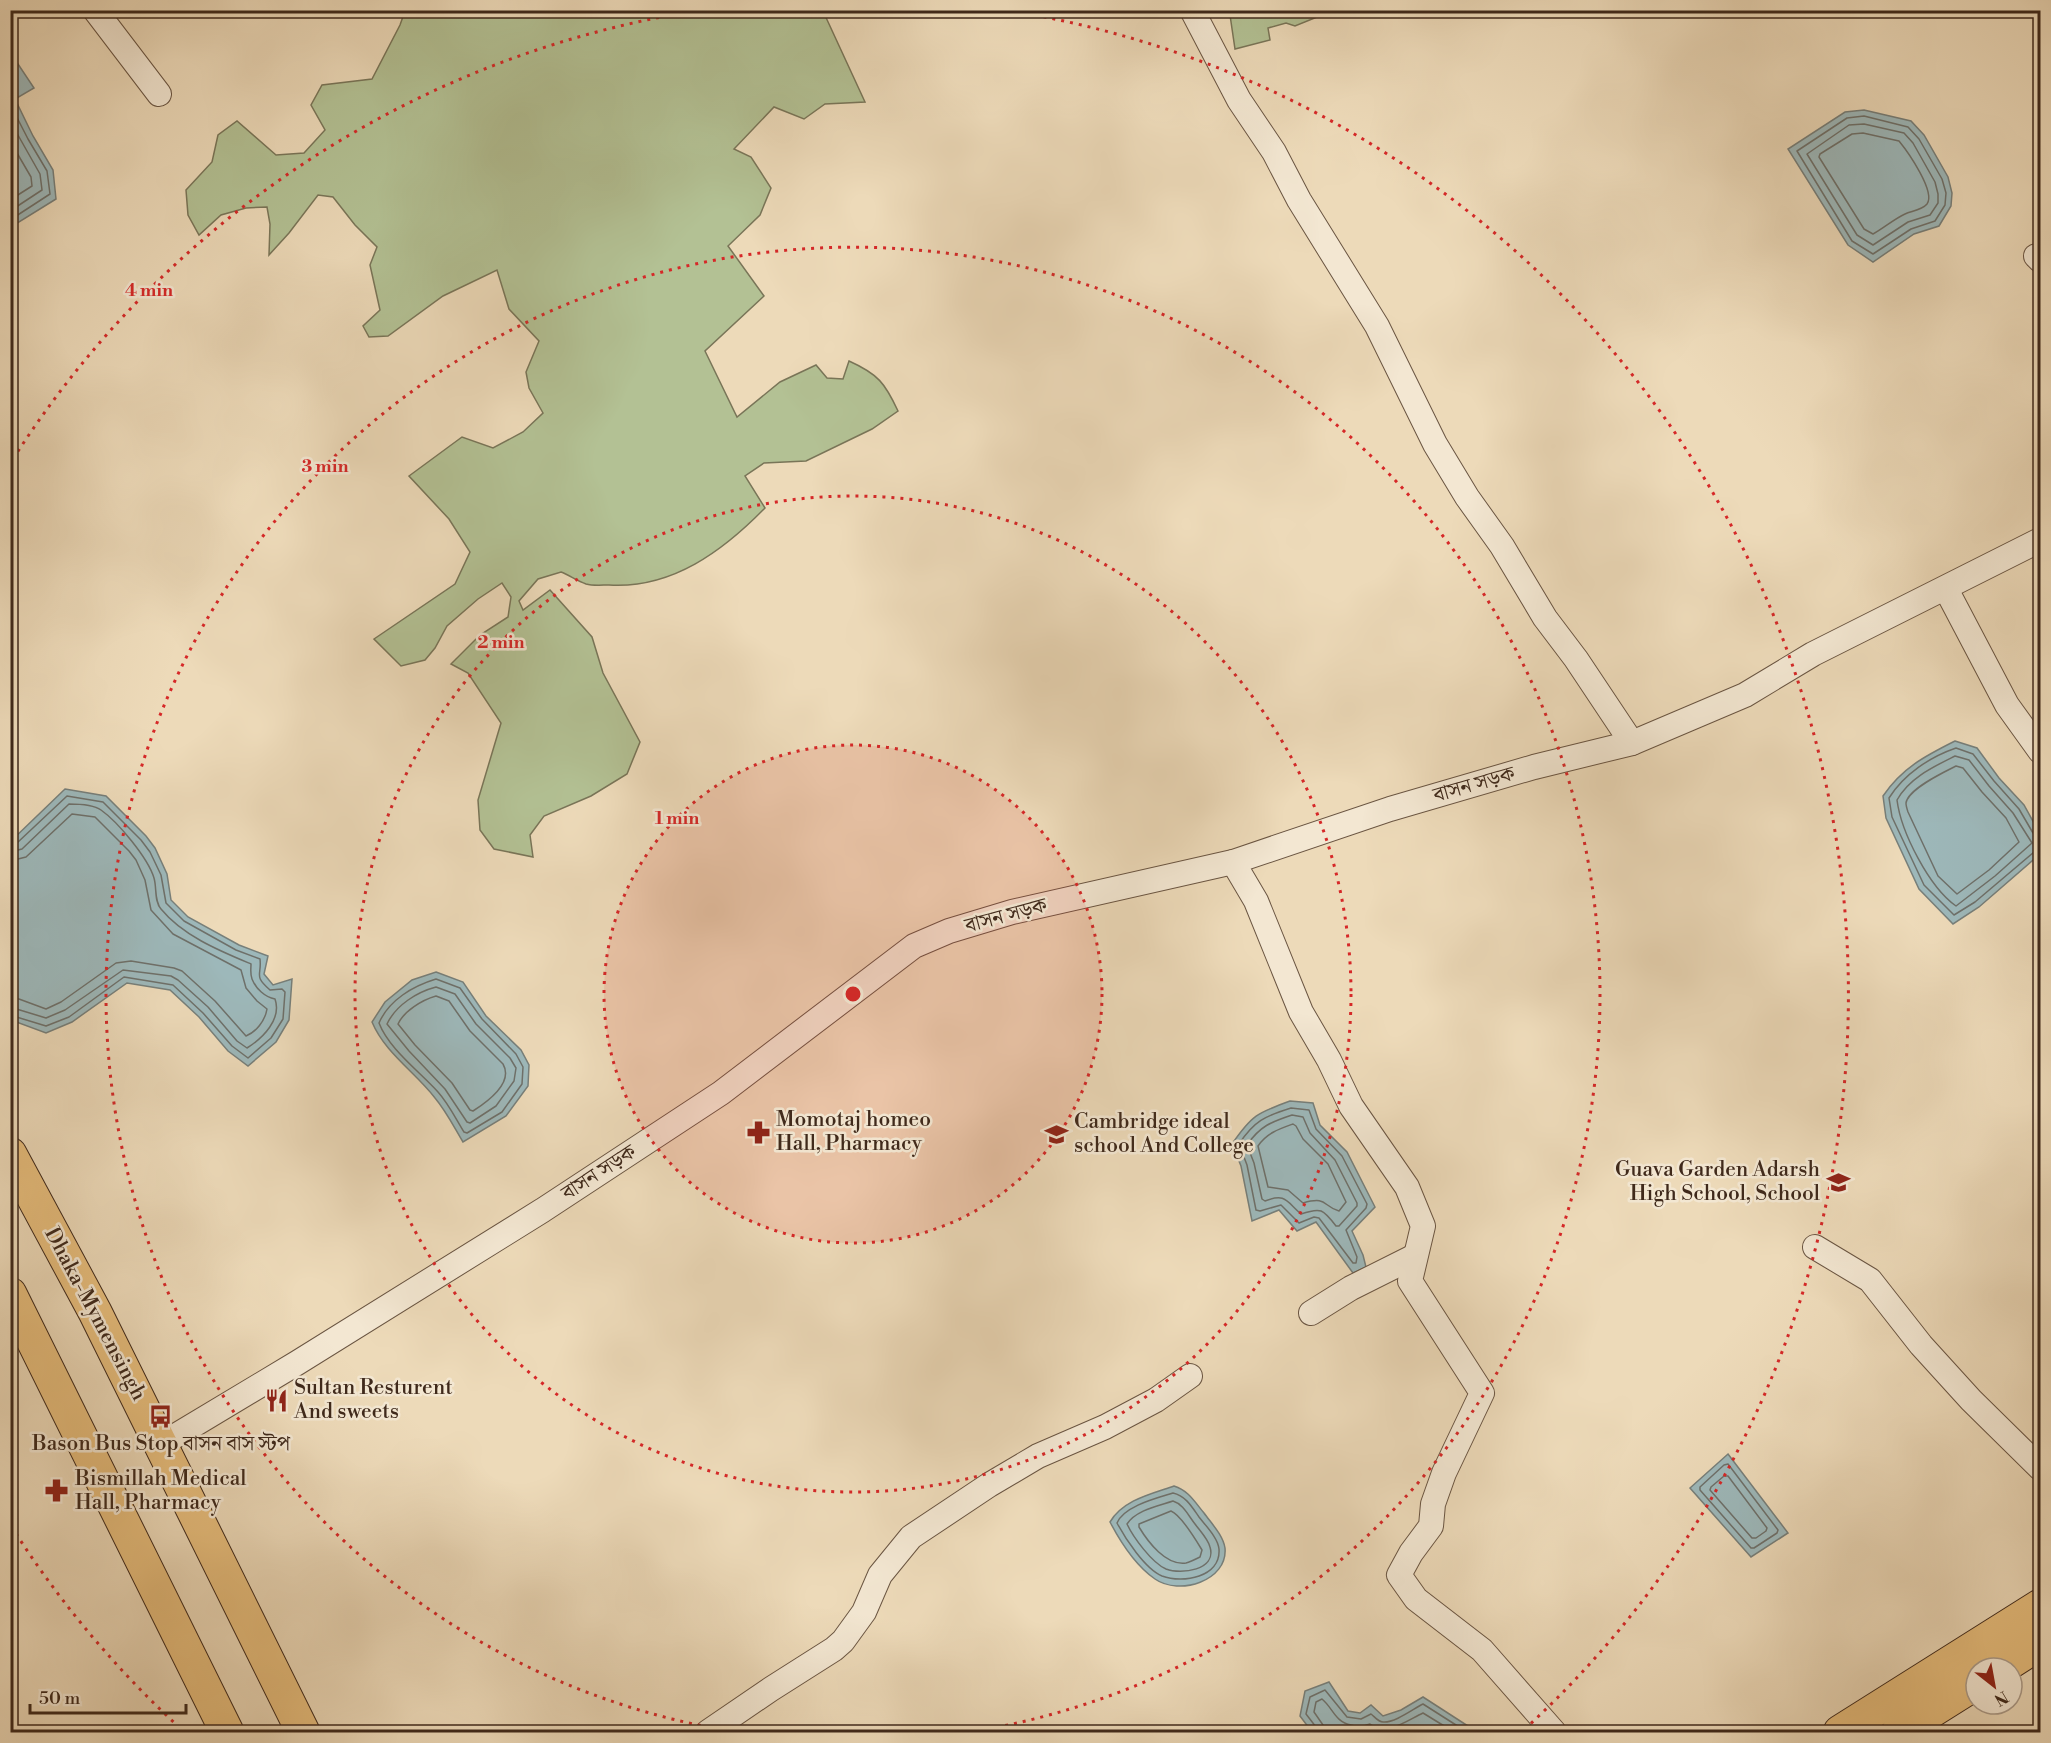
<svg xmlns="http://www.w3.org/2000/svg" width="2051" height="1743" viewBox="0 0 2051 1743" font-family="'Libre Bodoni','Noto Serif Bengali',serif">
	<style>
		.green { fill: #b3c194; stroke: #797558; stroke-width: 1.5 }
		.water { fill: #9db8ba; stroke: #777f7a; stroke-width: 1.5 }
		.lines { fill: none; stroke-linecap: round; stroke-linejoin: round }
		.shore { stroke: #6e706a; stroke-width: 1.5 }
		.street-casing { stroke: #6a5542; stroke-width: 26 }
		.highway-casing { stroke: #3f291b; stroke-width: 35 }
		.street { stroke: #f3e7d2; stroke-width: 24 }
		.highway { stroke: #e6bd7c; stroke-width: 33 }
		.ring { fill: none; stroke: #d62828; stroke-width: 3; stroke-dasharray: 3 6 }
		.labels { text-anchor: middle; dominant-baseline: central; stroke-width: 5; stroke-linejoin: round; paint-order: stroke }
		.street-label { font-size: 21px; fill: #3f291b; stroke: #f3e7d2 }
		.poi-label { font-size: 21px; fill: #3f291b; stroke: #f3e7d2; text-anchor: start }
		.centre { fill: #d62828; stroke: #f3e7d2; stroke-width: 3 }
		.ring-label { font-size: 18px; text-anchor: middle; font-weight: bold; fill: #d62828; stroke: #f3e7d2; stroke-width: 5; stroke-linejoin: round; paint-order: stroke }
	</style>
	<rect width="100%" height="100%" fill="#eddab9"/>
	<filter id="stains"><feTurbulence type="fractalNoise" baseFrequency=".00333" numOctaves="4"/><feColorMatrix values="0 0 0 0 .2 0 0 0 0 .09 0 0 0 0 .02 0 0 0 .5 -.17"/></filter>
	<radialGradient id="worn" r=".72"><stop offset=".6" stop-color="#630" stop-opacity="0"/><stop offset="1" stop-color="#630" stop-opacity=".3"/></radialGradient>
	<g class="green">
		<path d="M1244 10H1348V11L1342 13 1322 15 1295 26 1286 23 1268 28 1270 40 1235 49 1230 15Z"/>
		<path d="M823 11 865 102 825 104 804 119 774 107 734 149 751 157 771 188 760 215 728 246 764 296 705 351 737 417 780 382 816 365 827 378 843 379 849 361C878 374 885 383 898 411L872 429 806 461 764 463 745 476 765 508C723 551 672 589 609 585 602 585 593 586 586 584 577 581 569 575 561 572L538 579 519 601 523 610 550 590 592 637 603 673 640 742 627 774 591 796 544 816 530 835 533 857 494 849 480 830 478 800 501 723 468 673 451 664 480 635 508 617 511 597 502 583 478 599 447 626 435 648 425 660 401 666 374 639 455 584 470 552 449 519 409 476 462 437 493 448 523 432 543 413 529 388 526 372 539 341 509 309 497 270 443 296 388 336 369 337 363 326 380 310 370 265 377 247 355 225 333 197 318 195 289 233 269 255 270 224 267 207 246 208 221 215 199 235 188 215 186 190 212 162 218 135 237 121 276 155 304 153 325 130 311 105 322 85 372 79 400 25 405 11Z"/>
	</g>
	<g class="water">
		<path d="M10 52 34 88 15 99 33 136 53 170 56 199 11 227Z"/>
		<path d="M1864 110 1911 121 1924 135 1948 177 1952 193 1951 206 1939 226 1914 234 1873 262 1848 245 1788 149 1845 112Z"/>
		<path d="M1955 741 1977 748 1999 778 2024 805 2040 834V854L1979 907 1953 924 1919 889 1886 818 1883 796C1902 768 1925 756 1955 741Z"/>
		<path d="M65 789 106 796 146 836 155 848 167 874 171 900 188 917 239 945 268 956 264 974 273 985 292 979 289 1020 276 1042 248 1066 228 1051 199 1017 170 990 127 983 72 1022 46 1033 11 1020V841Z"/>
		<path d="M436 972 463 982 486 1016 521 1050 529 1065 528 1086 506 1116 463 1142C454 1127 446 1111 435 1098 415 1072 385 1053 372 1022L385 1002 412 980Z"/>
		<path d="M1290 1101 1313 1103 1320 1125 1347 1152 1375 1207 1352 1231 1363 1255 1366 1267 1353 1273 1316 1222 1297 1231 1279 1210 1252 1221 1241 1166 1232 1144C1252 1115 1257 1113 1290 1101Z"/>
		<path d="M1728 1454 1788 1533 1751 1557 1690 1488Z"/>
		<path d="M1174 1486C1189 1491 1194 1501 1204 1513 1211 1523 1223 1535 1225 1548 1228 1581 1179 1596 1155 1579 1136 1566 1121 1543 1110 1522 1123 1500 1151 1494 1174 1486Z"/>
		<path d="M1329 1682 1348 1711 1360 1713 1371 1705 1383 1716 1401 1710 1423 1697 1471 1728 1483 1732H1312L1300 1716 1305 1691Z"/>
	</g>
	<g class="lines">
		<g class="shore">
			<path d="M10 104 28 139 47 171 50 194 10 220"/>
			<path d="M1864 116 1908 127 1919 139 1942 179 1946 193 1945 205 1935 221 1911 229 1873 254 1852 241 1797 151 1847 118Z"/>
			<path d="M10 121 40 174 42 190 10 211"/>
			<path d="M1864 124 1904 133 1913 143 1935 182 1938 194V203L1930 215 1908 222 1873 245 1857 235 1807 154 1849 125Z"/>
			<path d="M1863 133 1899 141C1908 152 1936 192 1927 204 1922 210 1912 211 1905 214 1894 219 1884 228 1873 234L1864 229 1819 157 1820 154 1852 134Z"/>
			<path d="M10 141 31 177 32 186 10 200"/>
			<path d="M1955 756 1969 760 1989 786 2013 813 2032 843 1995 876 1956 906C1929 887 1901 832 1897 800 1909 778 1933 767 1955 756Z"/>
			<path d="M1956 766 1963 768 1982 792 2006 818 2019 842 1989 870 1957 894 1938 876 1908 812C1907 809 1906 806 1906 803 1908 789 1944 772 1956 766Z"/>
			<path d="M2040 835 2033 833 2019 809 1994 781 1973 754 1956 748C1930 757 1904 774 1889 798L1892 817 1924 885 1954 915 1975 902 2034 852 2040 850"/>
			<path d="M10 845 17 843 67 796 103 802 141 840 150 852 161 875 166 903 184 921 236 950 260 959C262 976 253 975 270 990L282 989 285 992 283 1019 271 1038 248 1058 232 1046 203 1013 173 985 124 977 69 1017 46 1026 10 1015"/>
			<path d="M10 852 22 849 69 804C78 804 94 805 101 810 118 822 148 858 154 878 157 888 154 901 161 909 183 936 220 951 251 964 251 969 250 974 252 979 256 989 265 997 275 999 282 1019 263 1038 247 1048L237 1041 208 1007 178 980 171 976 123 970 65 1010 46 1018 10 1007"/>
			<path d="M10 861 26 857 72 814 95 817 129 851 136 860 145 880 151 910 173 934 241 970 246 988 257 1001 267 1009C265 1021 256 1032 246 1036L215 1001 182 971 174 968 131 961 116 963 61 1002 46 1009 19 999 10 998"/>
			<path d="M436 979 460 988 482 1019 516 1054 523 1067 522 1084 502 1112 467 1133 464 1132C456 1119 448 1103 438 1092 419 1071 389 1049 379 1023 389 1000 413 986 436 979Z"/>
			<path d="M436 987 455 994 476 1024 510 1058 516 1068 514 1081 496 1106 470 1123 467 1122 445 1089 409 1051 387 1024C396 1005 417 992 436 987Z"/>
			<path d="M436 996 449 1001 470 1031 503 1064C514 1083 487 1102 473 1111L470 1110 452 1083 415 1045 398 1024C404 1011 422 1000 436 996Z"/>
			<path d="M1291 1108 1309 1110 1316 1129 1342 1156 1367 1204 1366 1208 1346 1230 1357 1257 1356 1263H1353L1319 1218 1314 1217 1299 1223 1281 1205 1260 1211 1256 1210 1247 1165 1239 1144C1254 1121 1265 1116 1291 1108Z"/>
			<path d="M1292 1115 1303 1117 1310 1133 1335 1160 1357 1203V1206L1339 1226H1336C1323 1209 1321 1207 1301 1214 1286 1201 1286 1193 1265 1201L1262 1199 1254 1163 1247 1145C1260 1126 1271 1122 1292 1115Z"/>
			<path d="M1293 1124 1296 1126 1303 1139 1328 1164 1346 1202 1339 1211C1322 1206 1328 1196 1303 1203L1288 1190 1268 1187 1258 1146C1267 1133 1279 1129 1293 1124Z"/>
			<path d="M1728 1464 1778 1530 1777 1533 1754 1548H1751L1700 1490V1487L1724 1465Z"/>
			<path d="M1724 1476H1728L1767 1528 1766 1531 1756 1538H1752L1710 1490 1711 1487Z"/>
			<path d="M1173 1493C1186 1496 1192 1507 1199 1517 1206 1526 1218 1538 1219 1549 1221 1577 1183 1584 1162 1576 1145 1569 1125 1538 1117 1523 1124 1506 1157 1498 1173 1493Z"/>
			<path d="M1173 1501C1183 1504 1188 1515 1195 1524 1200 1531 1208 1539 1210 1547 1217 1570 1181 1575 1166 1569 1152 1563 1133 1537 1127 1524 1136 1510 1158 1506 1173 1501Z"/>
			<path d="M1171 1511C1181 1515 1196 1540 1202 1550L1200 1557C1196 1559 1190 1562 1186 1563 1166 1566 1148 1542 1139 1527V1524Z"/>
			<path d="M1316 1732V1727L1306 1714 1310 1697 1325 1690 1347 1717 1361 1719 1371 1714C1374 1716 1378 1722 1383 1722 1395 1723 1413 1709 1423 1704L1467 1732"/>
			<path d="M1324 1732 1323 1725 1314 1712 1316 1702 1322 1699C1333 1708 1335 1722 1351 1725 1358 1727 1363 1727 1370 1724 1388 1736 1406 1721 1423 1713L1454 1732"/>
		</g>
		<defs>
			<g id="street">
				<path d="M95 10 159 94"/>
				<path d="M1192 10 1239 100 1274 152 1299 200 1377 326 1435 444 1467 497 1502 546 1545 618 1576 659 1632 743"/>
				<path d="M2036 256 2040 260"/>
				<path d="M1946 589 2007 705 2040 751"/>
				<path d="M1233 862 1256 901 1301 1012 1329 1060 1351 1106 1407 1187 1423 1226 1410 1281 1482 1393 1444 1473 1433 1504 1431 1526 1411 1553 1399 1575 1416 1599 1482 1650 1554 1732"/>
				<path d="M1815 1247 1870 1280 1921 1345 1971 1400 2040 1468"/>
				<path d="M1311 1313 1351 1288 1415 1256"/>
				<path d="M162 1444 297 1363 543 1210 721 1093 914 946 949 931 1012 912 1233 862 1390 809 1534 767 1632 743 1745 695 1813 654 2040 540"/>
				<path d="M708 1732 771 1689 834 1649 843 1641 864 1612 880 1575 911 1537 989 1485 1038 1456 1105 1427 1156 1400 1190 1376"/>
			</g>
			<g id="highway">
				<path d="M10 1154 95 1312 303 1732"/>
				<path d="M10 1294 227 1732"/>
				<path d="M2001 1668 2040 1643"/>
				<path d="M1840 1732 2040 1606"/>
				<path d="M1898 1732 1976 1683"/>
			</g>
		</defs>
		<use href="#street" class="street-casing"/>
		<use href="#highway" class="highway-casing"/>
		<use href="#street" class="street"/>
		<use href="#highway" class="highway"/>
	</g>
	<circle cx="853" cy="994" r="249" fill="#d62828" fill-opacity=".12"/>
	<g class="ring">
		<circle cx="853" cy="994" r="249"/>
		<circle cx="853" cy="994" r="498"/>
		<path d="M736 1732A747 747 0 1 1 970 1732"/>
		<path d="M180 1728A996 996 0 0 1 13 1529M13 459A996 996 0 0 1 689 12M1017 12A996 996 0 0 1 1526 1728"/>
	</g>
	<defs>
		<symbol id="pharmacy-bare" viewBox="-9 -9 18 18"><path d="M-2-6h4v4h4v4h-4v4h-4v-4h-4v-4h4Z" fill="#8f2418" stroke="#f3e7d2" stroke-width="2.5" paint-order="stroke"/></symbol>
		<symbol id="university-bare" viewBox="-9 -9 18 18"><path d="M0-5L7-2L0 1L-7-2ZM-4 1L0 2.5L4 1V4Q0 6-4 4Z" fill="#8f2418" stroke="#f3e7d2" stroke-width="2.5" paint-order="stroke"/></symbol>
		<symbol id="school-bare" viewBox="-9 -9 18 18"><path d="M0-5L7-2L0 1L-7-2ZM-4 1L0 2.5L4 1V4Q0 6-4 4Z" fill="#8f2418" stroke="#f3e7d2" stroke-width="2.5" paint-order="stroke"/></symbol>
		<symbol id="restaurant-bare" viewBox="-9 -9 18 18"><path d="M-5-6h1v4h1v-4h1v4h1v-4h1v5L-1.5 .5V6h-2V.5L-5-1ZM5-6V6H3V1.5H1.5Q1.5-4 5-6Z" fill="#8f2418" stroke="#f3e7d2" stroke-width="2.5" paint-order="stroke"/></symbol>
		<symbol id="bus-bare" viewBox="-9 -9 18 18"><path d="M-5-6H5V4H4V6H2V4H-2V6H-4V4H-5ZM-3.5-4V0h7V-4ZM-3.5 1.2v1.5H-2V1.2ZM2 1.2v1.5H3.5V1.2Z" fill="#8f2418" stroke="#f3e7d2" stroke-width="2.5" paint-order="stroke"/></symbol>
	</defs>
	<g fill-rule="evenodd">
		<use href="#pharmacy-bare" x="742" y="1116" width="33" height="33"/>
		<use href="#university-bare" x="1040" y="1118" width="33" height="33"/>
		<use href="#school-bare" x="1822" y="1166" width="33" height="33"/>
		<use href="#restaurant-bare" x="260" y="1384" width="33" height="33"/>
		<use href="#bus-bare" x="144" y="1400" width="33" height="33"/>
		<use href="#pharmacy-bare" x="40" y="1474" width="33" height="33"/>
	</g>
	<g class="labels">
		<g class="street-label">
			<text transform="translate(1474 785) rotate(-16)">বাসন সড়ক</text>
			<text transform="translate(1006 916) rotate(-15)">বাসন সড়ক</text>
			<text transform="translate(599 1173) rotate(-33)">বাসন সড়ক</text>
			<text transform="translate(95 1314) rotate(62)">Dhaka-Mymensingh</text>
		</g>
		<g class="poi-label">
			<text x="776" y="1120">Momotaj homeo<tspan x="776" dy="24">Hall, Pharmacy</tspan></text>
			<text x="1074" y="1122">Cambridge ideal<tspan x="1074" dy="24">school And College</tspan></text>
			<text x="1820" y="1170" text-anchor="end">Guava Garden Adarsh<tspan x="1820" dy="24">High School, School</tspan></text>
			<text x="294" y="1388">Sultan Resturent<tspan x="294" dy="24">And sweets</tspan></text>
			<text x="161" y="1444" text-anchor="middle">Bason Bus Stop বাসন বাস স্টপ</text>
			<text x="75" y="1479">Bismillah Medical<tspan x="75" dy="24">Hall, Pharmacy</tspan></text>
		</g>
	</g>
	<circle cx="853" cy="994" r="9" class="centre"/>
	<g class="ring-label">
		<text x="149" y="296">4 min</text>
		<text x="325" y="472">3 min</text>
		<text x="501" y="648">2 min</text>
		<text x="677" y="824">1 min</text>
	</g>
	<rect width="2051" height="1743" fill="none" stroke="#eddab9" stroke-width="36"/>
	<rect x="12" y="12" width="2027" height="1719" fill="none" stroke="#3f291b" stroke-width="3"/>
	<rect x="18" y="18" width="2015" height="1707" fill="none" stroke="#3f291b" stroke-width="1.5"/>
	<g transform="translate(1994 1686) rotate(149)"><circle r="28" fill="#f3e7d2" stroke="#ab9b89" stroke-width="1.5"/>
	<path d="M0-4.5L10 22L0 15L-10 22Z" fill="#8f2418"/>
	<text y="-9" font-size="16" font-weight="bold" text-anchor="middle" fill="#3f291b">N</text>
	</g>
	<path d="M30 1704v9h156v-9" fill="none" stroke="#3f291b" stroke-width="3"/>
	<text x="39" y="1704" font-size="18" fill="#3f291b" stroke="#f3e7d2" stroke-width="4.5" paint-order="stroke">50 m</text>
	<rect width="100%" height="100%" filter="url(#stains)"/>
	<rect width="100%" height="100%" fill="url(#worn)"/>
</svg>
